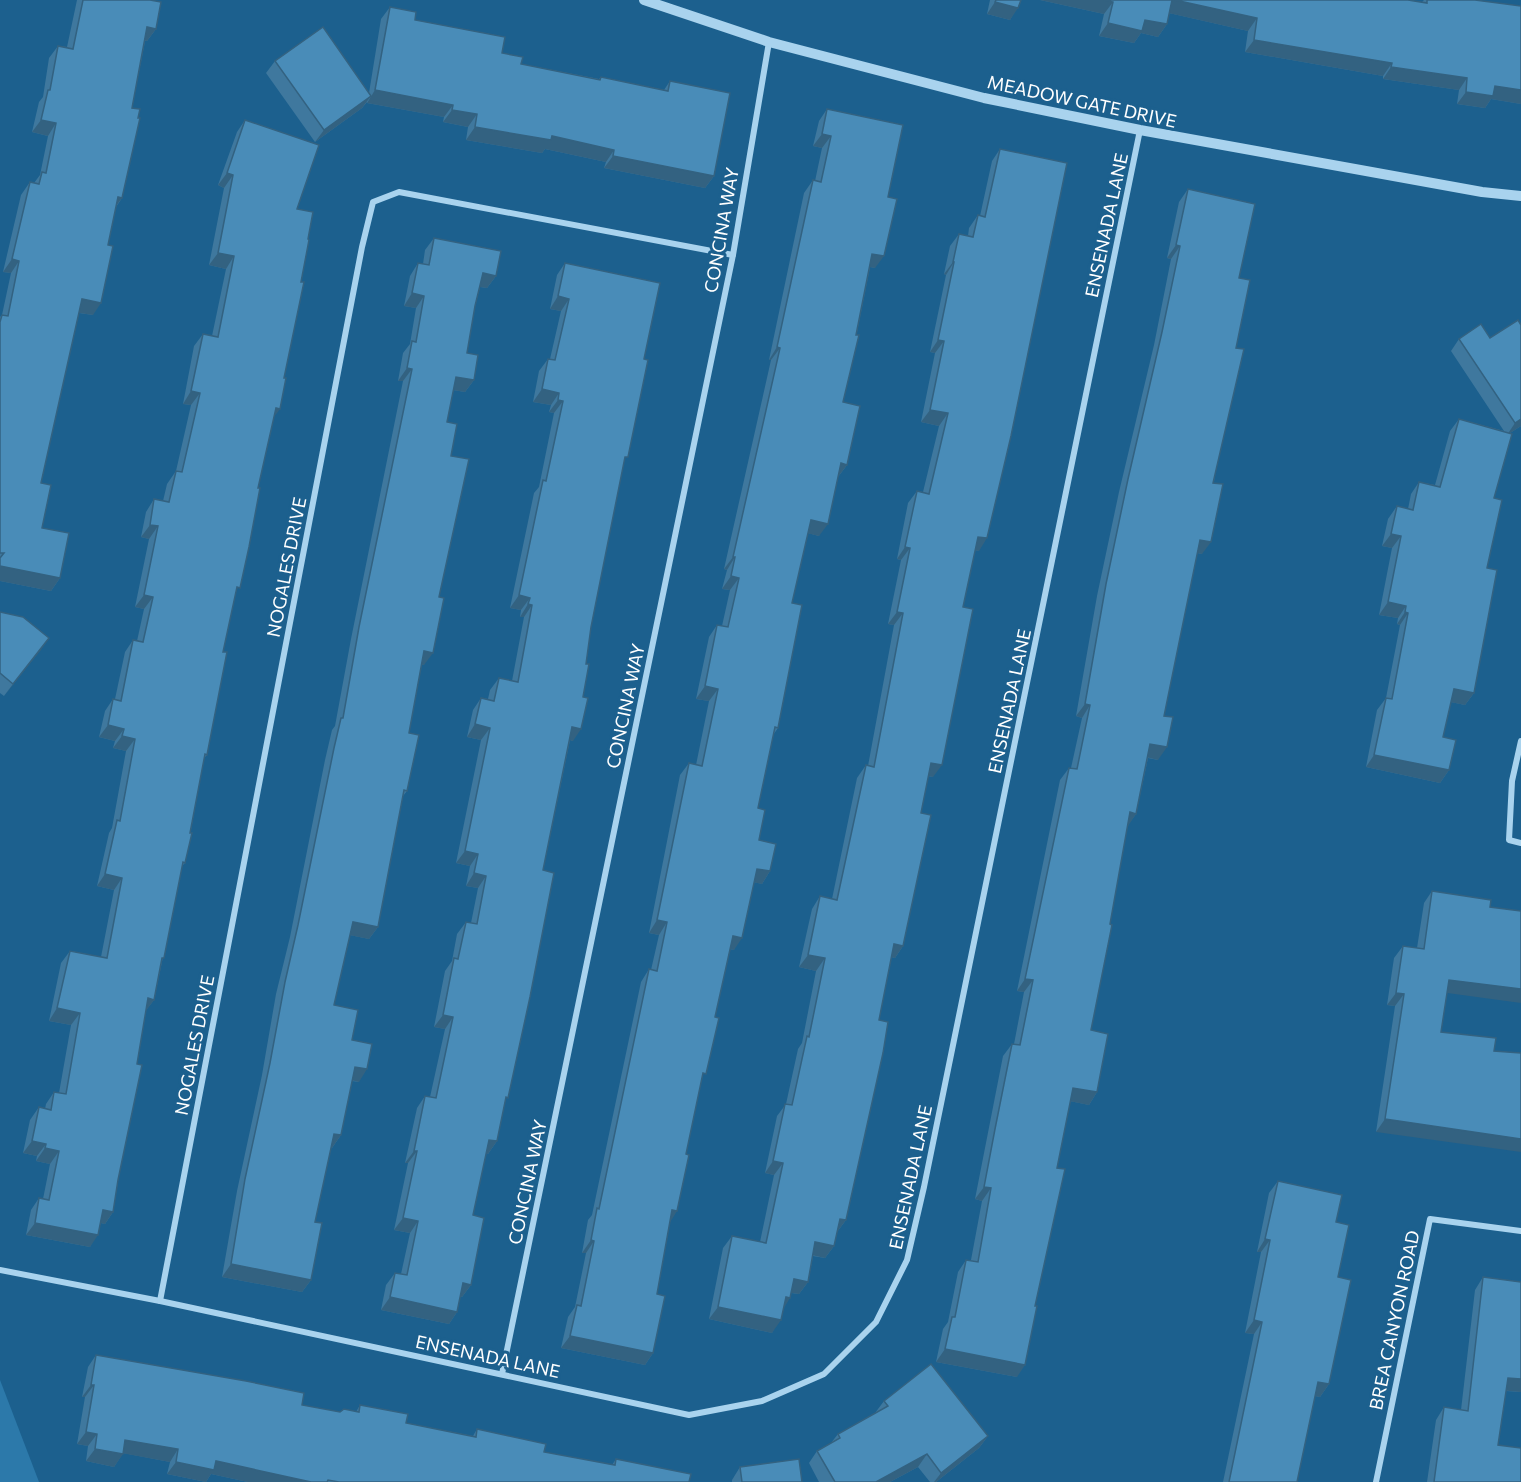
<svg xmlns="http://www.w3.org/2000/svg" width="1521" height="1482" viewBox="0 0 1521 1482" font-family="Commissioner,sans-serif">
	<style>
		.green { fill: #2c79aa }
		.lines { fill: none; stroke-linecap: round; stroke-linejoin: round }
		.minor { stroke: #a9d3ee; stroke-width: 6 }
		.tertiary { stroke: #a9d3ee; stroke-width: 10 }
		.wall { fill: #3f789e }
		.shaded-wall { fill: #336281 }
		.building { fill: #498cb8; stroke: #336281; stroke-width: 1.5 }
		.labels { text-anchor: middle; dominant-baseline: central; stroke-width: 6; stroke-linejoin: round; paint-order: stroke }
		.street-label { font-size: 18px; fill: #fff; stroke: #1c608e }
	</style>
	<rect width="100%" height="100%" fill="#1c608e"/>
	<path class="green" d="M0 1380 39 1482H0Z"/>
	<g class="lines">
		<g class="minor">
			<path d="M1521 741 1512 781 1509 840 1521 843"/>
			<path d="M0 1270 160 1301 689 1415 762 1401 824 1374 876 1322 907 1260 924 1187 1140 130"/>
			<path d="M160 1301 362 247 373 202 399 192 733 255"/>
			<path d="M502 1374 733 255 769 42"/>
			<path d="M1376 1482 1430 1219 1521 1231"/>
		</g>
		<path class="tertiary" d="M644 0 769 42 984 98 1140 130 1482 192 1521 196"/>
	</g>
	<g class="wall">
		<path d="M77 0H150L156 29 147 41H145L132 108 122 198 116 207 93 315 79 313 41 483 42 528 60 578 51 591 0 581V317L2 315 11 273 3 272 21 195 30 182 34 183 40 175 48 136 32 132 39 102 43 97 49 58 58 46 67 47Z"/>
		<path d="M990 0H1021L1010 20 987 14Z"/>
		<path d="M1040 0H1408L1422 2 1424 0H1475L1521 6V104L1491 99 1485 108 1457 104 1459 90 1383 79V76L1245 52 1248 31 1169 13 1167 24 1158 37 1141 33 1134 43 1099 36 1104 14Z"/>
		<path d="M390 7 415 20 502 53 521 64 599 79 601 77 664 90 670 81 714 176 705 188 604 168 606 162 545 149 542 153 466 140 468 127 443 122 444 117 367 103V102L362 108 315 142 266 73 275 61 369 93 381 19Z"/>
		<path d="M827 109 888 197 875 268 870 267 843 402 847 465 838 477 819 536 808 533 792 603 778 728 773 735 758 808 759 840 770 871 762 884 754 882 734 950 730 949 670 1222 657 1294 653 1353 645 1365 561 1348 568 1317 575 1307 586 1253H582L588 1220 592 1215 641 982 649 969 651 970 659 935 649 933 680 775 689 763 696 765 709 701 696 699 709 637 717 625 722 626 730 590 722 589 727 570 724 569 771 360H769L804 193 813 180 815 181 822 148 813 146 819 121Z"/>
		<path d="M245 120 297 209 273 418 223 652 207 755 204 758 185 863 182 866 154 1000 146 1010 137 1064 113 1212 105 1224 101 1223 90 1247 26 1235 31 1210 39 1198 43 1199 50 1164 36 1161 37 1156 23 1153 30 1120 39 1107 45 1109 46 1104 54 1092 59 1093 71 1025 49 1021 61 963 70 951 101 957 114 890 97 886 109 833 112 828 126 751 113 748 115 741 99 737 105 711 113 699H115L125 652 133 640 137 641 144 609 135 607 149 539 141 537 146 512 154 499 163 501 167 484 176 471 191 405 183 404 194 346 203 334 212 336 226 269 209 265 224 188 218 185 237 132Z"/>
		<path d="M1000 149 979 551 975 550 963 607 933 777 928 776 921 813 903 946 895 958 891 957 879 1020 846 1220 837 1232 834 1246 825 1258 813 1256 808 1282 799 1294 791 1293 772 1333 709 1319 723 1248 732 1236 760 1242 774 1175 765 1173 777 1116 786 1104 798 1049 802 1043 816 971 799 967 812 909 820 896 832 899 857 778 866 765 868 766 894 625 888 624 901 560 897 559 908 503 917 491 923 492 939 426 921 422 935 353 930 352 946 275 944 274 950 246 959 234 968 236 969 228 978 215 980 216 992 161Z"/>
		<path d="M1188 189 1239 278 1236 348 1202 554 1197 553 1164 716 1158 760 1148 758 1136 814 1127 826 1091 1030 1097 1092 1089 1105 1070 1101 1017 1377 936 1362 943 1329 948 1322 958 1272 966 1260H971L982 1201 975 1199 1003 1056 1012 1044H1014L1024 992 1017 991 1060 780 1069 768H1071L1082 718 1076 716 1097 596 1119 492 1154 345 1171 259 1167 258 1179 202Z"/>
		<path d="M434 238 496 276 487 288 480 287 475 306 467 353 474 380 465 392 453 390 447 422 451 456 424 665H421L409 733 407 791 403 796 378 927 369 939 350 935 334 1005 352 1040 359 1082 352 1081 341 1135 332 1148 331 1147 315 1222 311 1280 302 1292 222 1277 237 1191 262 1075 276 994 290 937 325 760 332 730 335 726 351 639 403 381H398L403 353 410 344 416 308 404 306 410 276 418 263 423 264 425 250Z"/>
		<path d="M565 263 644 359 591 627 573 741 570 740 543 870 504 1103 497 1141 488 1154 486 1153 473 1215 471 1285 462 1297H460L457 1312 449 1324 381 1310 386 1285 395 1273 401 1274 410 1233 394 1230 408 1163H405L417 1108 425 1096 430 1097 445 1029 434 1027 445 971 452 961 457 934 466 922 471 923 478 888 466 886 470 866 456 863 481 740 467 737 473 710 481 698 488 699 490 690 499 678 512 681 524 617H520L521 610 510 608 534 493 539 487 554 413 549 412 551 405 533 402 539 371 548 359H550L561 311 550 309 557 275Z"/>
		<path d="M1521 325V426L1510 433 1494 498 1487 568 1474 693 1465 705 1451 702 1443 737 1449 770 1440 783 1366 767 1377 710 1386 698 1400 625 1397 624 1398 618 1379 615 1392 548 1382 546 1388 519 1397 506 1408 509 1411 494 1419 482 1435 485 1450 431 1459 419 1504 431 1451 351 1459 339 1490 338Z"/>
		<path d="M0 612 49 638 4 696 0 693Z"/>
		<path d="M1432 891 1447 993 1441 1032 1496 1038 1376 1132 1395 1006 1387 1005 1394 958 1403 946 1417 948 1424 903Z"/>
		<path d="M1278 1181 1336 1222 1338 1277 1329 1384 1320 1397 1315 1396 1297 1482H1223L1254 1334 1245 1333 1261 1252H1257L1269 1193Z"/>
		<path d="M1483 1277 1521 1392 1506 1391 1498 1445 1521 1482H1427L1436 1420 1444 1407 1461 1410 1475 1290Z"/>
		<path d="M96 1355 302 1405 340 1412H356L360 1405 406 1423 473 1436 477 1429 544 1452 612 1465 616 1459 689 1482H248L211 1474 206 1482 167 1474 170 1462 123 1453 114 1467 86 1461 88 1446 77 1444 85 1397H82L88 1367Z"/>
		<path d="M884 1401 988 1436 979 1448 936 1482H930L918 1467 890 1482H819L809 1463 817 1451 831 1443 838 1434 875 1413Z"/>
		<path d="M740 1467 802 1482H732V1480Z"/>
	</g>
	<g class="shaded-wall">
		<path d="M1040 0H1104L1113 2 1104 14Z"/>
		<path d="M1172 0H1175L1257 18 1248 31 1164 12Z"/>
		<path d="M995 2 1018 8 1010 20 987 14Z"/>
		<path d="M1145 20 1167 24 1158 37 1141 33 1134 43 1099 36 1108 23Z"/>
		<path d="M147 27 156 29 147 41 138 39Z"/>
		<path d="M1254 40 1392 63 1383 76 1245 52Z"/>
		<path d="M1391 67 1467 78 1459 90 1383 79Z"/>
		<path d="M1495 86 1521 90V104L1491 99 1485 108 1457 104 1466 92Z"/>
		<path d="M375 90 453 105 444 117 367 103Z"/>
		<path d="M371 96 362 108 315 142 324 130Z"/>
		<path d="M452 110 477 114 468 127 443 122Z"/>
		<path d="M41 120 56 123 48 136 32 132Z"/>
		<path d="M475 127 552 136 614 150 606 162 545 149 542 153 466 140Z"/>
		<path d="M822 134 831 136 822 148 813 146Z"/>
		<path d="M613 156 714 176 705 188 604 168Z"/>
		<path d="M227 173 233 175 224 188 218 185Z"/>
		<path d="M118 197 122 198 113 210Z"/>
		<path d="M1176 245 1180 246 1171 259 1167 258Z"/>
		<path d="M218 253 234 256 226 269 209 265Z"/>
		<path d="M872 254 884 256 875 268 864 266Z"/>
		<path d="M12 259 19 261 11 273 3 272Z"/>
		<path d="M953 262H954L946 275 944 274Z"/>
		<path d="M483 273 496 276 487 288 474 286Z"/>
		<path d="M412 293 424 296 416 308 404 306Z"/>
		<path d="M558 296 569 299 561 311 550 309Z"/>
		<path d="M82 299 101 303 93 315 73 312Z"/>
		<path d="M938 340 944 341 935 353 930 352Z"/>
		<path d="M777 347 780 348 771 360H769Z"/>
		<path d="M407 368 412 369 403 381H398Z"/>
		<path d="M456 377 474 380 465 392 447 389Z"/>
		<path d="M542 389 559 393 551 405 533 402Z"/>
		<path d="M191 391 200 393 191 405 183 404Z"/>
		<path d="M558 400 563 401 554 413 549 412Z"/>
		<path d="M276 408 280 409 271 421Z"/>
		<path d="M930 410 948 413 939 426 921 422Z"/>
		<path d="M1521 419V426L1507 435 1515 423Z"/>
		<path d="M841 463 847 465 838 477Z"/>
		<path d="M811 520 828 524 819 536 802 532Z"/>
		<path d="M150 525 158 526 149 539 141 537Z"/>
		<path d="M1391 534 1401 536 1392 548 1382 546Z"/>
		<path d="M978 537 987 538 979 551 969 549Z"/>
		<path d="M1200 540 1211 542 1202 554 1191 552Z"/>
		<path d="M905 547 910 548 901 560 897 559Z"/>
		<path d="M733 557H735L727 570 724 569Z"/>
		<path d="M0 566 60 578 51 591 0 581Z"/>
		<path d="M731 576 739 578 730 590 722 589Z"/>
		<path d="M144 595 153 597 144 609 135 607Z"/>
		<path d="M519 595 530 598 521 610 510 608Z"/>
		<path d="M1388 602 1406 606 1398 618 1379 615Z"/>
		<path d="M528 604 532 605 524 617H520Z"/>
		<path d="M897 612 903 613 894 625 888 624Z"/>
		<path d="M1405 612 1408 613 1400 625 1397 624Z"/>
		<path d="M49 638 41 650 4 696 13 684Z"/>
		<path d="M424 651 433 653 424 665 415 664Z"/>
		<path d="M705 686 718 689 709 701 696 699Z"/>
		<path d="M1454 689 1474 693 1465 705 1445 701Z"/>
		<path d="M1085 704 1090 705 1082 718 1076 716Z"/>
		<path d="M475 724 490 728 481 740 467 737Z"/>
		<path d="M108 725 124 729 115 741 99 737Z"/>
		<path d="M572 727 581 729 573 741 564 739Z"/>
		<path d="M122 736 135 739 126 751 113 748Z"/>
		<path d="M1150 744 1167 747 1158 760 1142 756Z"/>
		<path d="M1374 755 1449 770 1440 783 1366 767Z"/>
		<path d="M931 763 942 765 933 777 923 775Z"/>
		<path d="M1130 812 1136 814 1128 826 1121 825Z"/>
		<path d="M465 851 478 854 470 866 456 863Z"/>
		<path d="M757 869 770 871 762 884 748 881Z"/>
		<path d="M474 873 486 876 478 888 466 886Z"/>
		<path d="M105 874 122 878 114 890 97 886Z"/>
		<path d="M657 920 667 922 659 935 649 933Z"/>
		<path d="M353 922 378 927 369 939 344 934Z"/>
		<path d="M733 936 742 938 734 950 724 948Z"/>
		<path d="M894 944 903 946 895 958 886 956Z"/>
		<path d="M808 955 825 958 816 971 799 967Z"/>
		<path d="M1025 979 1033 980 1024 992 1017 991Z"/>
		<path d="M1449 980 1521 989V1003L1440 992Z"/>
		<path d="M1396 993 1404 994 1395 1006 1387 1005Z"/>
		<path d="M148 998 154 1000 145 1012Z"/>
		<path d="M57 1008 80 1013 71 1025 49 1021Z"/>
		<path d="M443 1015 453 1017 445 1029 434 1027Z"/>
		<path d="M355 1067 367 1069 359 1082 347 1079Z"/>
		<path d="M1073 1088 1097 1092 1089 1105 1064 1100Z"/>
		<path d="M1385 1119 1521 1139V1152L1376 1132Z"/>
		<path d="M334 1134 341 1135 332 1148 325 1146Z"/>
		<path d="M489 1140 497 1141 488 1154 480 1152Z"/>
		<path d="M32 1141 46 1144 37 1156 23 1153Z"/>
		<path d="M45 1148 59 1151 50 1164 36 1161Z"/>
		<path d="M414 1151H417L408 1163H405Z"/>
		<path d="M773 1161 783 1163 774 1175 765 1173Z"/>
		<path d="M984 1187 991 1188 982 1201 975 1199Z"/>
		<path d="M103 1210 113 1212 105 1224 95 1222Z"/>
		<path d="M672 1210 677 1211 669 1224Z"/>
		<path d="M403 1218 418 1221 410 1233 394 1230Z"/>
		<path d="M840 1219 846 1220 837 1232 831 1231Z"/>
		<path d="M35 1223 98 1235 90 1247 26 1235Z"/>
		<path d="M1265 1239 1270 1240 1261 1252H1257Z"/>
		<path d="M591 1240 594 1241 586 1253H582Z"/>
		<path d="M815 1242 834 1246 825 1258 807 1254Z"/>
		<path d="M231 1264 311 1280 302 1292 222 1277Z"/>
		<path d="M794 1279 808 1282 799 1294 785 1292Z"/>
		<path d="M463 1283 471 1285 462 1297 454 1295Z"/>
		<path d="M390 1297 457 1312 449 1324 381 1310Z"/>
		<path d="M786 1297 790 1298 782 1311Z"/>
		<path d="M718 1307 781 1320 772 1333 709 1319Z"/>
		<path d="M1254 1320 1262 1322 1254 1334 1245 1333Z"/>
		<path d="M570 1336 653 1353 645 1365 561 1348Z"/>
		<path d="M945 1349 1025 1365 1017 1377 936 1362Z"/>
		<path d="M1508 1378 1521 1379V1392L1499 1390Z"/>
		<path d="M1318 1382 1329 1384 1320 1397 1309 1395Z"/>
		<path d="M91 1385H94L85 1397H82Z"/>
		<path d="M86 1432 97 1434 88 1446 77 1444Z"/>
		<path d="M988 1436 979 1448 936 1482H934L941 1473Z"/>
		<path d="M125 1440 178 1449 170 1462 116 1452Z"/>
		<path d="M95 1449 123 1454 114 1467 86 1461Z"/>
		<path d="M927 1454 918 1467 890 1482H876Z"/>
		<path d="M216 1461 311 1482H248L211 1474 206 1482 167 1474 176 1462Z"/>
	</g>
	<g class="building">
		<path d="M83 0H150L161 2 156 29 147 27 132 108 140 109 138 118H140L122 198 118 197 108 245 113 246 101 303 82 299 41 483 51 485 42 528 69 533 60 578 0 566V558L4 553H0V322L2 315 8 316 19 261 12 259 30 182 39 184 42 172 46 173 56 123 41 120 48 90H50L58 46 73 49Z"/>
		<path d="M996 0H1021L1018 8 995 2Z"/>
		<path d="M1104 0H1172L1167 24 1145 20 1142 31 1108 23 1113 2Z"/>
		<path d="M1175 0H1408L1427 3V0H1475L1521 6V90L1495 86 1493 96 1466 92 1467 78 1391 67 1392 63 1254 40 1257 18Z"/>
		<path d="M390 7 416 12 415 20 505 37 502 53 523 57 521 64 600 80 601 77 668 91 670 81 730 93 714 176 613 156 614 150 552 136 551 140 475 127 477 114 452 110 453 105 375 90Z"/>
		<path d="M323 27 371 96 324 130 275 61Z"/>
		<path d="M827 109 903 125 888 197 897 199 884 256 872 254 856 335H859L843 402 860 406 847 465 841 463 828 524 811 520 792 603 802 605 778 728 775 727 758 808 765 810 759 840 776 844 770 871 757 869 742 938 733 936 715 1017 719 1018 706 1074 703 1073 686 1154 689 1155 677 1211 672 1210 657 1294 665 1296 653 1353 570 1336 577 1305 581 1306 594 1241 591 1240 597 1208 599 1209 649 969 657 971 667 922 657 920 689 763 702 766 718 689 705 686 717 625 728 627 739 578 731 576 735 557H733L780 348 777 347 813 180 821 182 831 136 822 134Z"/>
		<path d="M245 120 319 145 297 209 313 212 308 239 309 240 301 282H304L284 378H286L280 409 276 408 258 488H260L249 547 240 588 237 587 223 652H227L207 755 205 754 190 833H192L185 863 183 862 164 958H162L154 1000 148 998 137 1064 142 1065 118 1180 113 1212 103 1210 98 1235 35 1223 39 1198 49 1200 59 1151 45 1148 46 1144 32 1141 39 1107 51 1110 54 1092 66 1094 80 1013 57 1008 70 951 107 958 122 878 105 874 117 820 120 821 135 739 122 736 124 729 108 725 113 699 121 701 133 640 143 642 153 597 144 595 158 526 150 525 154 499 169 502 176 471 182 472 200 393 191 391 203 334 218 337 234 256 218 253 233 175 227 173Z"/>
		<path d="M1000 149 1067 163 1011 436 987 538 978 537 963 607 973 609 942 765 931 763 921 813 931 815 903 946 894 944 879 1020 888 1022 883 1053 846 1220 840 1219 834 1246 815 1242 808 1282 794 1279 790 1298 786 1297 781 1320 718 1307 732 1236 766 1243 783 1163 773 1161 785 1104 792 1105 807 1036 809 1037 825 958 808 955 820 896 837 900 866 765 874 767 903 613 897 612 910 548 905 547 917 491 929 494 948 413 930 410 944 341 938 340 954 262H953L959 234 973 237 978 215 985 217Z"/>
		<path d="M1188 189 1255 204 1239 278 1250 280 1236 348 1244 349 1213 483 1223 484 1211 542 1200 540 1164 716 1173 717 1167 747 1150 744 1136 814 1130 812 1110 924 1112 925 1091 1030 1108 1034 1097 1092 1073 1088 1057 1168 1065 1169 1035 1306H1037L1025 1365 945 1349 952 1317H955L966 1260 978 1262 991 1188 984 1187 995 1129 1012 1044 1020 1045 1033 980 1025 979 1069 768 1077 769 1090 705 1085 704 1106 584 1128 479 1162 332 1180 246 1176 245Z"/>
		<path d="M434 238 501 251 496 276 483 273 475 306 467 353 478 355 474 380 456 377 447 422 457 424 451 456 469 459 439 597 444 598 433 653 424 651 409 733 419 735 407 791 404 790 378 927 353 922 334 1005 358 1010 352 1040 372 1044 367 1069 355 1067 341 1135 334 1134 315 1222 322 1223 311 1280 231 1264 245 1179 270 1063 285 982 298 925 334 748 341 718H343L359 627 412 369 407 368 412 341 416 342 424 296 412 293 418 263 429 265Z"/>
		<path d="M565 263 660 283 644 359 648 360 628 457H625L591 627 586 664H589L583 697 588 698 581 729 572 727 543 870 554 873 530 997 508 1098 506 1097 497 1141 489 1140 473 1215 484 1218 471 1285 463 1283 457 1312 390 1297 395 1273 407 1275 418 1221 403 1218 417 1151H414L425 1096 436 1098 453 1017 443 1015 454 958 458 959 466 922 477 924 486 876 474 873 478 854 465 851 490 728 475 724 481 698 494 701 499 678 518 682 532 605 528 604 530 598 519 595 543 480 546 481 563 401 558 400 559 393 542 389 548 359 555 360 569 299 558 296Z"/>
		<path d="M1518 320 1521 325V419L1515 423 1459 339 1481 324 1490 338Z"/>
		<path d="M1459 419 1512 434 1494 498 1502 500 1487 568 1497 570 1474 693 1454 689 1443 737 1456 740 1449 770 1374 755 1386 698 1392 699 1408 613 1405 612 1406 606 1388 602 1401 536 1391 534 1397 506 1413 510 1419 482 1440 487Z"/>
		<path d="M0 612 23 617 49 638 13 684 0 673Z"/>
		<path d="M1432 891 1491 900 1490 907 1521 911V989L1449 980 1441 1032 1496 1038 1494 1051 1521 1053V1139L1385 1119 1404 994 1396 993 1403 946 1424 949Z"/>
		<path d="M1278 1181 1342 1195 1336 1222 1349 1225 1338 1277 1351 1280 1329 1384 1318 1382 1297 1482H1229L1262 1322 1254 1320 1270 1240 1265 1239Z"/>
		<path d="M1483 1277 1521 1282V1379L1508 1378 1498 1445 1521 1448V1482H1434L1444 1407 1468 1411Z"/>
		<path d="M96 1355 246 1381 304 1393 302 1405 340 1412 344 1409 359 1412 360 1405 408 1414 406 1423 476 1437 477 1429 546 1444 544 1452 615 1465 616 1459 691 1474 689 1482H339L328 1480 327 1482H311L216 1461 214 1470 176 1462 178 1449 125 1440 123 1454 95 1449 97 1434 86 1432 94 1385H91Z"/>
		<path d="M931 1364 988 1436 941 1473 927 1454 876 1482H835L817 1451 840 1438 838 1434 888 1406 884 1401Z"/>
		<path d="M799 1459 802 1482H742L740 1467Z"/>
	</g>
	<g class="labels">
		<g class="street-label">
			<text transform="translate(1082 101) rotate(12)">MEADOW GATE DRIVE</text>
			<text transform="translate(1106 225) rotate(-78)">ENSENADA LANE</text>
			<text transform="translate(721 230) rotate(-80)">CONCINA WAY</text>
			<text transform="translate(286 567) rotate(-79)">NOGALES DRIVE</text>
			<text transform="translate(1009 701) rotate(-78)">ENSENADA LANE</text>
			<text transform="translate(625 706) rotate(-78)">CONCINA WAY</text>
			<text transform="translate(194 1045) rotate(-79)">NOGALES DRIVE</text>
			<text transform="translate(910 1177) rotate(-78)">ENSENADA LANE</text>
			<text transform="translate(527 1182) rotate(-78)">CONCINA WAY</text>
			<text transform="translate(1394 1320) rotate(-78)">BREA CANYON ROAD</text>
			<text transform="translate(488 1356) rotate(12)">ENSENADA LANE</text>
		</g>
	</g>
</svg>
